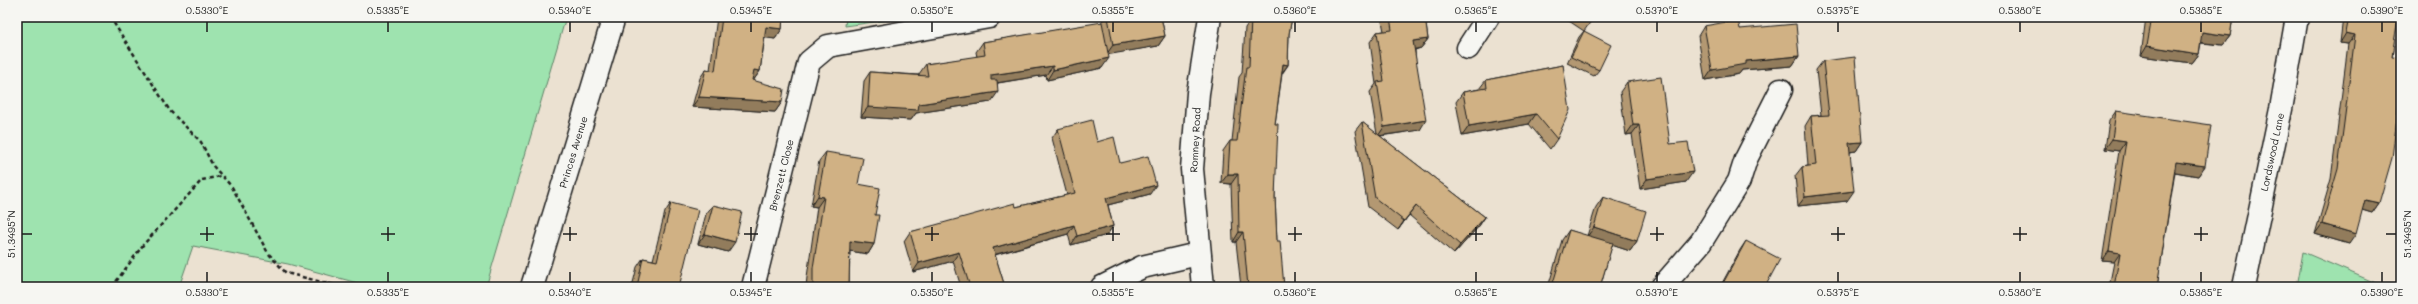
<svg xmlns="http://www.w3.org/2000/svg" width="2418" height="304" viewBox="0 0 2418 304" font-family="Mali,sans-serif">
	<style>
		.green { fill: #9ee3af; stroke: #5d8066 }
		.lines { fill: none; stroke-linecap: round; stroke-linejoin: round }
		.minor-casing { stroke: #1c1c1c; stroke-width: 25 }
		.path { stroke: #1c1c1c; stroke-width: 2.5; stroke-dasharray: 4 3; stroke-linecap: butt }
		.minor { stroke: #f6f6f2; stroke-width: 22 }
		.wall { fill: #b39872; stroke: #1c1c1c }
		.shaded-wall { fill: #927c5c; stroke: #1c1c1c }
		.building { fill: #d0b184; stroke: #1c1c1c }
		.ticks { fill: none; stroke: #1c1c1c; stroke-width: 1.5 }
		.labels { text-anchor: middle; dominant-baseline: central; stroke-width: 3; stroke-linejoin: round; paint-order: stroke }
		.street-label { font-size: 10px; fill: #1c1c1c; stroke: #f6f6f2 }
		.neatline { fill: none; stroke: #1c1c1c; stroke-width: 1.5 }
		.ticks-label { font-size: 10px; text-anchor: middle; fill: #1c1c1c }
	</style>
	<rect width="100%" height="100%" fill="#ebe1d1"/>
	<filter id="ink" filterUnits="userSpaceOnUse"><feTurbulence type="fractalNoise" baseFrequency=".025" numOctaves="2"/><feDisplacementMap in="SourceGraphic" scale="8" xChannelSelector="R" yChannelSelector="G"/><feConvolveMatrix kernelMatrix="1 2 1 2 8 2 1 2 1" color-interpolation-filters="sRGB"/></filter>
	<g filter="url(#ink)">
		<g class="green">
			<path d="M17 17H566L486 287H372L288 264 193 246 179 287H17Z"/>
			<path d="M846 17H911L845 26Z"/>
			<path d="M2303 252 2385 287H2297Z"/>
		</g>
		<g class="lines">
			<defs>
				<g id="minor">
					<path d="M1468 48 1488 17"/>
					<path d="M532 287 614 17"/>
					<path d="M753 287 809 62 828 46 989 17"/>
					<path d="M1102 287 1142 267 1198 254"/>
					<path d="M1203 287 1192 169 1198 93 1210 17"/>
					<path d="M1662 287 1701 242 1739 181 1746 159 1781 90"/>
					<path d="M2244 287 2281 109 2297 17"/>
				</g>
			</defs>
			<use href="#minor" class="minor-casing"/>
			<g class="path">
				<path d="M110 17 170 111 201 142 213 166 232 187 268 253 286 273 342 287"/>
				<path d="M112 287 143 245 202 180 221 176"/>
			</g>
			<use href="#minor" class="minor"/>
		</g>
		<g class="wall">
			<path d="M717 17H783L782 29 775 39 765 37 760 71 753 81 782 102 775 112 692 107 700 78 706 69 710 70Z"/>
			<path d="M1104 17H1161L1165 36 1158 46 1108 54 1102 68 1047 80 1046 75 998 83 991 102 916 113 911 120 861 117 864 81 870 72 919 75V74L926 64 977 57 976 52 983 42 1101 23Z"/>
			<path d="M1249 17H1292L1289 34 1288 65 1282 74 1275 124V197L1277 241 1284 287H1241L1236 242H1233L1231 184 1221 183 1223 151 1230 141H1232L1239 77 1242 73 1245 28 1249 22Z"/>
			<path d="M1381 17H1425L1428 39 1421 48 1415 50 1420 130 1380 136 1485 217 1479 226 1454 254 1409 215 1398 230 1368 207 1355 131 1362 122 1377 134 1370 92 1376 84 1370 42 1377 32 1384 31Z"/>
			<path d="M1563 17H1594L1584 31 1599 70 1594 76 1567 63 1579 37 1584 31Z"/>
			<path d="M2146 17H2233L2230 36 2223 45 2201 43 2199 54 2192 63 2141 56Z"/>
			<path d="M2343 17H2398L2392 57 2379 203 2372 213 2362 210 2349 244 2315 234 2331 179 2338 124 2348 44 2340 43Z"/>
			<path d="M1704 26 1740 29 1799 56 1792 66 1742 70 1739 74 1705 80 1698 36Z"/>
			<path d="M1823 61 1862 142 1856 151 1850 152 1847 201 1798 206 1795 176 1802 167 1808 166 1805 126 1811 116 1821 115 1816 70Z"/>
			<path d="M1563 65 1557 139 1550 149 1529 124 1462 136 1456 102 1463 92 1479 89 1486 80Z"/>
			<path d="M1627 82 1670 144 1686 182 1640 189 1632 134 1626 135 1620 92Z"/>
			<path d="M2116 111 2205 166 2198 176 2175 172 2157 287H2109L2114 262 2102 261 2119 151 2105 149 2109 121Z"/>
			<path d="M1058 129 1097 142 1120 163 1150 194 1108 205 1113 226 1107 235 1071 245 1068 234 995 255 1005 287H961L953 261 913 272 904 241 910 232 1067 195 1052 138Z"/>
			<path d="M826 152 858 184 875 215 874 244 868 254 850 251 849 287H806L807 277 817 207 811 206 819 161Z"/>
			<path d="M1603 197 1637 241 1630 251 1612 245 1600 287 1549 284 1562 240 1569 230 1587 236 1596 207Z"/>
			<path d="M671 203 679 287H632L637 267 643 258 653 260 665 212Z"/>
			<path d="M713 205 728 252 698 244 706 214Z"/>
			<path d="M1746 241 1765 287H1720L1740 250Z"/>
		</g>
		<g class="shaded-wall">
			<path d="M766 27 782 29 775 39 759 37Z"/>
			<path d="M2202 32 2230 36 2223 45 2195 42Z"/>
			<path d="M2346 33 2355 35 2348 44 2340 43Z"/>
			<path d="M1165 36 1158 46 1106 55 1113 45Z"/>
			<path d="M1428 39 1421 48 1407 51 1413 41Z"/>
			<path d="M2147 46 2199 54 2192 63 2141 56Z"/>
			<path d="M1799 56 1792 66 1742 70 1739 74 1705 80 1712 70 1746 61Z"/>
			<path d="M1109 58 1102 68 1047 80 1053 70Z"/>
			<path d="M1283 64 1288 65 1281 74Z"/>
			<path d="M1053 66 1046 75 984 85 991 75Z"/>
			<path d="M754 70 760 71 753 81 748 80Z"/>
			<path d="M998 92 991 102 916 113 911 120 861 117 868 107 919 104Z"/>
			<path d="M699 97 782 102 775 112 692 107Z"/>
			<path d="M1536 114 1529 124 1462 136 1469 126Z"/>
			<path d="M1426 120 1420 130 1378 136 1384 127Z"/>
			<path d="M1633 125H1639L1632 134 1626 135Z"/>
			<path d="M2112 139 2126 141 2119 151 2105 149Z"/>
			<path d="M1862 142 1856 151 1842 153 1849 143Z"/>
			<path d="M2176 162 2205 166 2198 176 2170 171Z"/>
			<path d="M1693 172 1686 182 1640 189 1647 179Z"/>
			<path d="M1228 174H1238L1231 184 1221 183Z"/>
			<path d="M1156 185 1150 194 1100 207 1106 198Z"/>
			<path d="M1854 191 1847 201 1798 206 1805 197Z"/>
			<path d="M818 196 824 197 817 207 811 206Z"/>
			<path d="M2365 200 2379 203 2372 213 2359 209Z"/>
			<path d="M1416 206 1409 215 1398 230 1404 221Z"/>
			<path d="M1485 217 1479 226 1454 254 1460 245Z"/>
			<path d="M2322 224 2356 234 2349 244 2315 234Z"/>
			<path d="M1074 225 1068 234 986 257 993 248Z"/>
			<path d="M1113 226 1107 235 1071 245 1077 236Z"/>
			<path d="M1594 227 1637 241 1630 251 1587 237Z"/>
			<path d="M1239 232H1243L1236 242H1233Z"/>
			<path d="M705 234 735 242 728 252 698 244Z"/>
			<path d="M850 241 874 244 868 254 843 250Z"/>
			<path d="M2109 251 2120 253 2114 262 2102 261Z"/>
			<path d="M959 252 953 261 913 272 919 263Z"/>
		</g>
		<g class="building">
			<path d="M722 17H783L782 29 766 27 760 71 754 70 752 80 784 89 782 102 699 97 706 69 715 71Z"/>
			<path d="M1108 17H1161L1165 36 1113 45Z"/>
			<path d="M1255 17H1292L1289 34 1288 65 1283 64 1275 124H1278L1275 197 1277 241H1280L1284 287H1248L1243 232H1239L1238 174H1228L1230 141H1237L1246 67H1249L1251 18 1254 19Z"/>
			<path d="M1390 17H1425L1428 39 1413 41 1426 120 1384 127 1377 82 1384 81 1377 32 1392 30Z"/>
			<path d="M1584 17H1594L1591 22Z"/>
			<path d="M2152 17H2233L2230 36 2202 32 2199 54 2147 46Z"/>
			<path d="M2349 17H2398L2392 57 2401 58V85L2392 158 2379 203 2365 200 2356 234 2322 224 2338 169 2345 115 2355 35 2346 33Z"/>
			<path d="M1738 20 1740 29 1796 24 1799 56 1746 61V64L1712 70 1704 26Z"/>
			<path d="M1102 22 1109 58 1053 70V66L991 75V80H997L998 92 919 104 918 110 868 107 870 72 928 76 926 64 985 55 983 42Z"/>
			<path d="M1584 31 1611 45 1599 70 1571 57Z"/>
			<path d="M1855 57 1862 142 1849 143 1854 191 1805 197 1802 167 1816 165 1811 116 1829 115 1823 61Z"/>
			<path d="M1563 65 1570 110 1557 139 1536 114 1469 126 1463 92 1487 88 1486 80Z"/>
			<path d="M1661 77 1670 144 1688 142 1693 172 1647 179 1639 125H1633L1627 82Z"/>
			<path d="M2116 111 2211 125 2205 166 2176 162 2157 287H2114L2120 253 2109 251 2126 141 2112 139Z"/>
			<path d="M1092 120 1097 142 1114 137 1120 163 1148 156 1156 185 1106 198 1113 226 1077 236 1074 225 993 248 1005 287H970L959 252 919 263 910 232 1015 203 1016 207 1075 193 1058 129Z"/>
			<path d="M1362 122 1485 217 1460 245 1416 206 1404 221 1375 198Z"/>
			<path d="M826 152 863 158 858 184 880 188 875 215H879L874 244 850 241 849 287H813V268L824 197 818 196Z"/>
			<path d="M1603 197 1646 211 1637 241 1594 227Z"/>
			<path d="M671 203 698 210 679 287H637L643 258 657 261Z"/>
			<path d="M713 205 742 212 735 242 705 234Z"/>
			<path d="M1569 230 1613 243 1600 287H1588L1584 286V287H1539L1553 283Z"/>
			<path d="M1746 241 1780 259 1765 287H1721Z"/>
		</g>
	</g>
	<path class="ticks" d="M207 22V32M388 22V32M570 22V32M751 22V32M932 22V32M1113 22V32M1295 22V32M1476 22V32M1657 22V32M1838 22V32M2020 22V32M2201 22V32M2382 22V32M207 227V241M388 227V241M570 227V241M751 227V241M932 227V241M1113 227V241M1295 227V241M1476 227V241M1657 227V241M1838 227V241M2020 227V241M2201 227V241M22 234H32M200 234H214M381 234H395M563 234H577M744 234H758M925 234H939M1106 234H1120M1288 234H1302M1469 234H1483M1650 234H1664M1831 234H1845M2013 234H2027M2194 234H2208M2386 234H2396M207 272V282M388 272V282M570 272V282M751 272V282M932 272V282M1113 272V282M1295 272V282M1476 272V282M1657 272V282M1838 272V282M2020 272V282M2201 272V282M2382 272V282"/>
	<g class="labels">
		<g class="street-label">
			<text transform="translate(1195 140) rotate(-87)">Romney Road</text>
			<text transform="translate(573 152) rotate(-73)">Princes Avenue</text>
			<text transform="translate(2272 152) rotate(-78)">Lordswood Lane</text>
			<text transform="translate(781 175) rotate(-76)">Brenzett Close</text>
		</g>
	</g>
	<rect width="2418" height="304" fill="none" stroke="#f6f6f2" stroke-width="44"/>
	<rect x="22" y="22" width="2374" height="260" class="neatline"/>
	<g class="ticks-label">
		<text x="207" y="14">0.5330°E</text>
		<text x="388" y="14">0.5335°E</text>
		<text x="570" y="14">0.5340°E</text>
		<text x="751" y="14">0.5345°E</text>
		<text x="932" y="14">0.5350°E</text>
		<text x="1113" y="14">0.5355°E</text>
		<text x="1295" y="14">0.5360°E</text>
		<text x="1476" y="14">0.5365°E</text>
		<text x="1657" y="14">0.5370°E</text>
		<text x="1838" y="14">0.5375°E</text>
		<text x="2020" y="14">0.5380°E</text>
		<text x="2201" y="14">0.5385°E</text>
		<text x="2382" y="14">0.5390°E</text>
		<text transform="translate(11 234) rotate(-90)" y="4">51.3495°N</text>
		<text transform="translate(2407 234) rotate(-90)" y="4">51.3495°N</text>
		<text x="207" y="296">0.5330°E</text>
		<text x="388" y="296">0.5335°E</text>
		<text x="570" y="296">0.5340°E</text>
		<text x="751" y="296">0.5345°E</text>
		<text x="932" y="296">0.5350°E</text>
		<text x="1113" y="296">0.5355°E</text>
		<text x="1295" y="296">0.5360°E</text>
		<text x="1476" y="296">0.5365°E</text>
		<text x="1657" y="296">0.5370°E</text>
		<text x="1838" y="296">0.5375°E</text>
		<text x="2020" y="296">0.5380°E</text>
		<text x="2201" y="296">0.5385°E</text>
		<text x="2382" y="296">0.5390°E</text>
	</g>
</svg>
